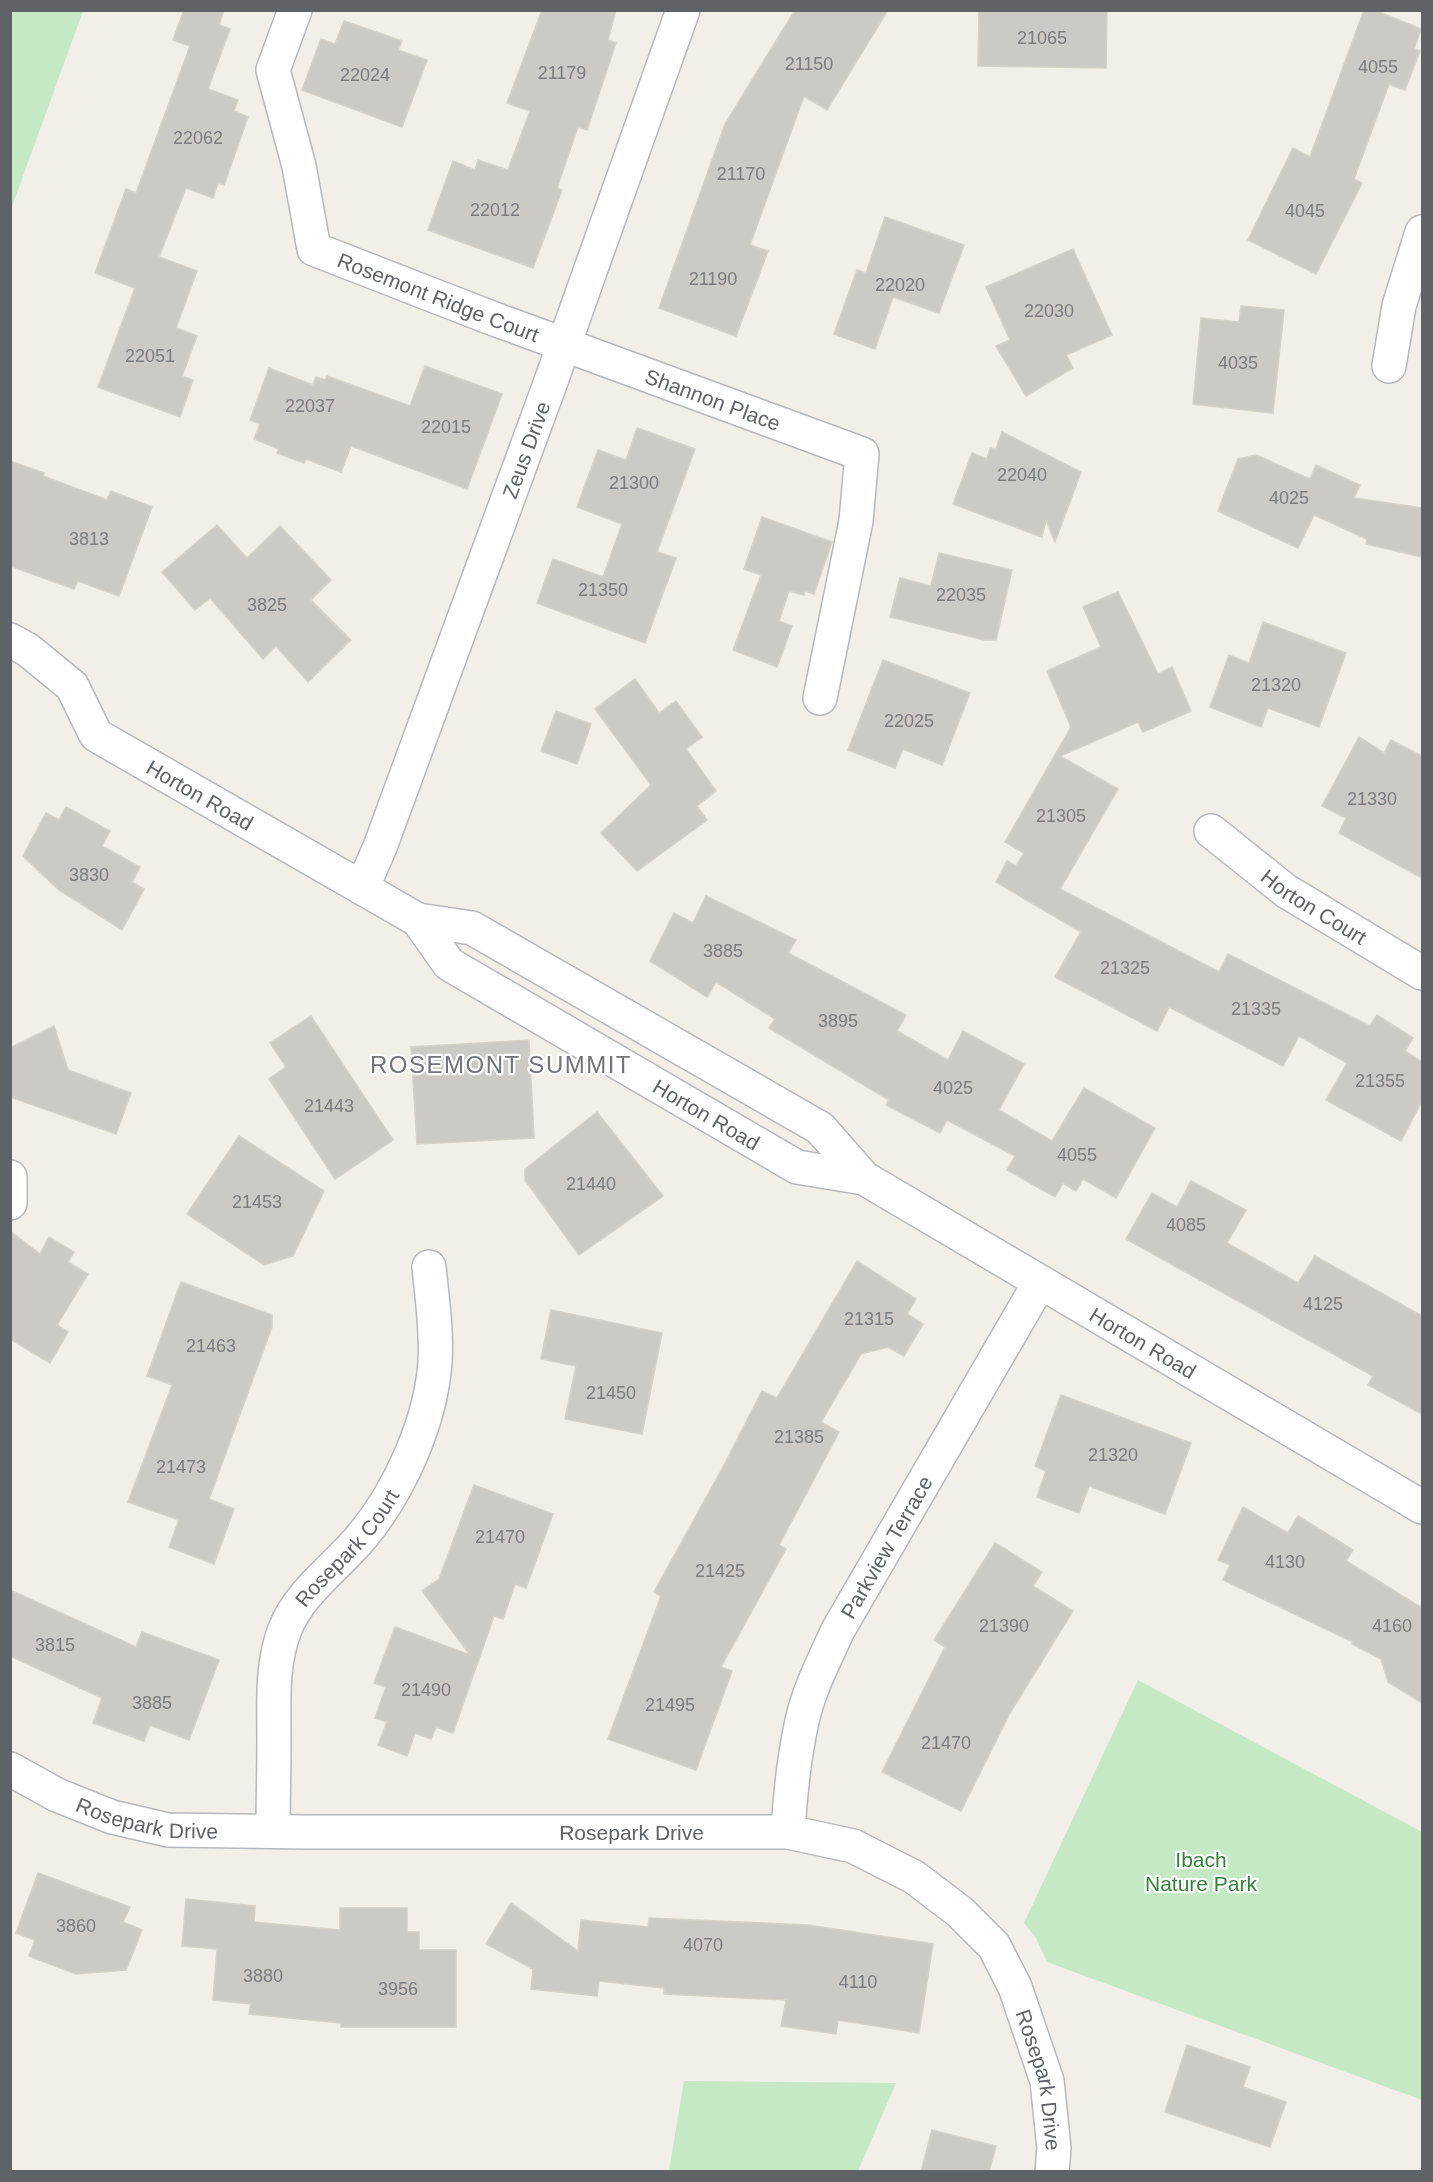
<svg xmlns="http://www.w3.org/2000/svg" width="1433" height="2182" viewBox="0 0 1433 2182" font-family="Arial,sans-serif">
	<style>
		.green { fill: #c5e8c5 }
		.building { fill: #cccac5; stroke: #d6d1c6; stroke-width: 1.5 }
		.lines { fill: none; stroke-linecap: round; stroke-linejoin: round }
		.minor-casing { stroke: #b5b8bc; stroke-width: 36 }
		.minor { stroke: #fff; stroke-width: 33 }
		.labels { text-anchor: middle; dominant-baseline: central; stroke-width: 4.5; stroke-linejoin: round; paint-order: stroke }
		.number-label { font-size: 18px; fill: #7a7d7f }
		.street-label { font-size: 21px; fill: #5f6368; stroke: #fff }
		.park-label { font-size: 21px; fill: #348238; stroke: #fff }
		.quarter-label { font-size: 24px; letter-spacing: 1.5px; fill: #70757a; stroke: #fff }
	</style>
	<rect width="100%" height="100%" fill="#f1efe8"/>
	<g class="green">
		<path d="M11 10 83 11 11 209 10 11Z"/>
		<path d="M1138 1680 1422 1832V2100L1047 1962 1036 1938 1024 1923Z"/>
		<path d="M684 2081 896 2083 858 2171H669Z"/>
	</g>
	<g class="building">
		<path d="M184 10H224L219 25 230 29 208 89 238 100 234 111 248 117 224 185 218 183 213 198 186 188 159 257 197 271 176 328 197 336 182 376 193 380 180 417 98 387 135 288 95 273 126 189 136 193 190 46 173 40Z"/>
		<path d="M542 10H616L608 40 616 43 587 130 578 127 557 188 562 190 533 268 428 230 453 161 475 170 478 160 508 170 530 111 507 103Z"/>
		<path d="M795 10H888L827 110 804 96 750 245 768 251 736 336 659 308 725 124Z"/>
		<path d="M979 10H1107L1106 68 978 66Z"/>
		<path d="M1364 10H1374L1421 29 1414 49 1420 51 1405 90 1389 84 1354 179 1362 183 1316 274 1248 240 1293 148 1310 157Z"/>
		<path d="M344 21 402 41 398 50 427 60 402 127 302 90 321 39 335 44Z"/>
		<path d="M885 217 964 245 939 313 893 297 875 349 834 334 857 270 866 273Z"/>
		<path d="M1073 249 1112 335 1066 355 1073 368 1026 396 996 346 1010 340 986 287Z"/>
		<path d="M1241 306 1284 310 1273 413 1193 404 1201 318 1239 322Z"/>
		<path d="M425 366 502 394 467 489 351 446 341 472 306 459 304 463 277 453 279 449 254 439 260 424 250 420 269 368 313 385 316 377 325 380 327 376 410 406Z"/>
		<path d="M637 428 695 449 657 552 676 558 645 643 537 603 553 559 603 577 622 524 577 507 598 450 626 460Z"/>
		<path d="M1002 432 1081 472 1055 542 1046 520 1042 537 953 504 972 453 987 459 990 448 996 449Z"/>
		<path d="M1256 455 1310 479 1316 465 1360 485 1354 498 1422 508V557L1366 544 1367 539 1314 515 1298 548 1218 511 1238 459Z"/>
		<path d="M10 461 44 473 43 476 107 500 111 491 152 507 119 596 78 581 74 589 10 566Z"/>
		<path d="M762 517 832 542 814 594 805 591 804 595 789 591 779 621 792 626 777 667 733 650 761 575 744 569Z"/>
		<path d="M217 525 247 558 280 526 331 580 311 600 351 640 308 682 276 646 263 659 210 598 195 610 162 572Z"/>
		<path d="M939 553 1012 570 996 640H984L890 617 900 578 931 586Z"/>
		<path d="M1118 592 1158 674 1172 667 1191 711 1143 732 1138 722 1060 756 1118 789 1060 889 1219 972 1228 954 1370 1026 1377 1015 1413 1038 1405 1051 1422 1062V1101L1401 1141 1326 1100 1347 1063 1299 1036 1283 1066 1169 1007 1157 1031 1055 977 1081 932 996 882 1007 861 1016 866 1024 853 1005 842 1071 727 1047 671 1101 647 1083 607Z"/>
		<path d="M1263 622 1346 653 1319 727 1268 708 1261 727 1210 707 1229 655 1249 663Z"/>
		<path d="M883 660 970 693 942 765 903 749 895 768 848 750Z"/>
		<path d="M635 679 659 713 676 701 702 737 686 749 716 791 697 806 707 820 637 871 601 833 651 785 595 709Z"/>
		<path d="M556 711 591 724 577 764 541 751Z"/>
		<path d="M1359 737 1384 753 1391 740 1422 756V878L1339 833 1346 818 1322 806Z"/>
		<path d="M66 807 110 831 102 846 140 867 132 882 144 889 122 930 59 890 23 856 46 813 59 820Z"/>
		<path d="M706 896 796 940 788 953 906 1015 897 1031 948 1060 963 1031 1024 1064 999 1110 1052 1141 1084 1088 1155 1128 1116 1198 1083 1179 1076 1191 1063 1183 1055 1197 1007 1170 1015 1156 947 1120 940 1133 886 1105 889 1100 769 1028 775 1019 716 982 707 997 650 961 674 913 693 923Z"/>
		<path d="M311 1016 393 1140 335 1179 269 1079 286 1067 270 1043Z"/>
		<path d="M54 1026 68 1070 131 1093 116 1134 10 1097V1048Z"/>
		<path d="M529 1040 534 1138 417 1144 411 1047Z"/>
		<path d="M597 1112 663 1196 579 1255 525 1180V1169Z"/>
		<path d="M239 1136 324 1191 293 1256 264 1265 187 1214Z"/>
		<path d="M1191 1181 1246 1210 1227 1243 1298 1283 1315 1256 1422 1316V1414L1368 1385 1373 1376 1126 1239 1152 1193 1177 1207Z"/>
		<path d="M10 1231 40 1254 49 1237 74 1252 68 1262 88 1274 57 1325 68 1332 50 1363 10 1339Z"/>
		<path d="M857 1261 916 1299 907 1314 923 1324 904 1356 888 1347 861 1354 821 1422 839 1432 779 1545 786 1549 721 1667 732 1671 696 1770 608 1739 661 1596 654 1592 723 1467 762 1391 777 1398Z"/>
		<path d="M181 1282 272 1315V1327L209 1499 234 1509 214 1564 169 1547 179 1520 128 1502 172 1385 147 1376Z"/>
		<path d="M551 1310 662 1333 642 1434 565 1419 576 1366 541 1359Z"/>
		<path d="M1061 1395 1191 1443 1165 1514 1089 1486 1079 1513 1037 1497 1046 1471 1035 1466Z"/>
		<path d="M474 1485 553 1514 526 1588 515 1584 503 1619 494 1616 453 1733 436 1727 431 1739 415 1733 407 1756 378 1745 387 1722 375 1718 386 1687 374 1683 395 1627 470 1655 422 1591 439 1579Z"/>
		<path d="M1243 1507 1288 1533 1298 1516 1353 1550 1346 1561 1422 1608V1703L1388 1682 1381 1659 1352 1644 1353 1642 1223 1580 1230 1565 1218 1560Z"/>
		<path d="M995 1543 1042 1572 1033 1586 1073 1611 1010 1713 961 1811 882 1772 945 1647 934 1640Z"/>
		<path d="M10 1590 136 1647 142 1632 219 1660 189 1740 150 1725 144 1741 93 1723 102 1698 10 1656Z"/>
		<path d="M38 1873 130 1907 123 1922 142 1930 126 1970 76 1974 29 1956 35 1940 16 1933Z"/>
		<path d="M186 1899 255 1906 254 1922 340 1930V1908H407V1932H419V1950H456V2027H341V2023L249 2014 251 2004 213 2000 217 1949 182 1946Z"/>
		<path d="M511 1903 578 1951 581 1920 648 1927 649 1918 808 1925 933 1944 919 2033 838 2020 836 2034 781 2026 786 2000 664 1994V1988L599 1981 597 1996 531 1989 533 1969 486 1944Z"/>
		<path d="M1187 2045 1250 2067 1243 2087 1286 2102 1270 2147 1165 2112Z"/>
		<path d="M932 2130 996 2146 989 2172H921Z"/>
	</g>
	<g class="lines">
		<defs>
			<g id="minor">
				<path id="s1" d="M295 10 273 70 299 166 314 249 489 317 862 454 856 521 820 698"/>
				<path d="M1389 366 1399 306 1422 232"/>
				<path id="s2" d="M10 640 28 650 72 686 96 735 418 920 472 928 820 1128 864 1178 1422 1507"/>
				<path id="s3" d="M1211 831 1286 891 1422 973"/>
				<path id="s4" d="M362 888 380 847 550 384 683 10"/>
				<path id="s5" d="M418 920 449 964 797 1167 864 1178"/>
				<path d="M10 1177V1203"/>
				<path id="s6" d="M10 1769 57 1795 112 1817 168 1830 307 1832H788L853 1846 914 1877 960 1912 994 1946 1015 1987 1047 2081 1054 2148 1052 2172"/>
				<path id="s7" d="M273 1831C273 1801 274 1771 274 1741 274 1703 271 1665 285 1629 300 1591 338 1566 363 1535 400 1490 431 1421 435 1362 437 1330 432 1298 429 1267"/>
				<path id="s8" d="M788 1832C790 1795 794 1758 802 1721 809 1689 825 1659 838 1630L1040 1282"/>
			</g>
		</defs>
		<use href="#minor" class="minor-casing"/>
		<use href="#minor" class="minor"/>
	</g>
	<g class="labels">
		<g class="number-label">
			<text x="1042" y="38">21065</text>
			<text x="809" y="64">21150</text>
			<text x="1378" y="67">4055</text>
			<text x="562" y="73">21179</text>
			<text x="365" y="75">22024</text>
			<text x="198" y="138">22062</text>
			<text x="741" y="174">21170</text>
			<text x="495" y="210">22012</text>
			<text x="1305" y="211">4045</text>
			<text x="713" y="279">21190</text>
			<text x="900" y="285">22020</text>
			<text x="1049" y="311">22030</text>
			<text x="150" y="356">22051</text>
			<text x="1238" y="363">4035</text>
			<text x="310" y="406">22037</text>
			<text x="446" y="427">22015</text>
			<text x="1022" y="475">22040</text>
			<text x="634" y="483">21300</text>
			<text x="1289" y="498">4025</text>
			<text x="89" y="539">3813</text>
			<text x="603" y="590">21350</text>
			<text x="961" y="595">22035</text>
			<text x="267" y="605">3825</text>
			<text x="1276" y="685">21320</text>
			<text x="909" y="721">22025</text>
			<text x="1372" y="799">21330</text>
			<text x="1061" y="816">21305</text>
			<text x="89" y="875">3830</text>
			<text x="723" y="951">3885</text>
			<text x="1125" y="968">21325</text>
			<text x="1256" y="1009">21335</text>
			<text x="838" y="1021">3895</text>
			<text x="1380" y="1081">21355</text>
			<text x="953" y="1088">4025</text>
			<text x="329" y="1106">21443</text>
			<text x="1077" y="1155">4055</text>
			<text x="591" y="1184">21440</text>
			<text x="257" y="1202">21453</text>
			<text x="1186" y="1225">4085</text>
			<text x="1323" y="1304">4125</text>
			<text x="869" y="1319">21315</text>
			<text x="211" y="1346">21463</text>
			<text x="611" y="1393">21450</text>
			<text x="799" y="1437">21385</text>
			<text x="1113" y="1455">21320</text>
			<text x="181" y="1467">21473</text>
			<text x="500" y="1537">21470</text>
			<text x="1285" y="1562">4130</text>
			<text x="720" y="1571">21425</text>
			<text x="1004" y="1626">21390</text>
			<text x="1392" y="1626">4160</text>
			<text x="55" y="1645">3815</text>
			<text x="426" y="1690">21490</text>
			<text x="152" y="1703">3885</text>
			<text x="670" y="1705">21495</text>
			<text x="946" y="1743">21470</text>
			<text x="76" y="1926">3860</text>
			<text x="703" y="1945">4070</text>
			<text x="263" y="1976">3880</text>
			<text x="858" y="1982">4110</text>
			<text x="398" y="1989">3956</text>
		</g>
		<g class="street-label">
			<text stroke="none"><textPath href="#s1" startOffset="381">Rosemont Ridge Court</textPath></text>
			<text stroke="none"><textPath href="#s1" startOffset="674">Shannon Place</textPath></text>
			<text stroke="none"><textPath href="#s4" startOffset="468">Zeus Drive</textPath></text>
			<text stroke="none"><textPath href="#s2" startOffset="252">Horton Road</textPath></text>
			<text stroke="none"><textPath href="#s3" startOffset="128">Horton Court</textPath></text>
			<text stroke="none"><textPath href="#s5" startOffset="352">Horton Road</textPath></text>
			<text stroke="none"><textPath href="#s2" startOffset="1350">Horton Road</textPath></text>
			<text stroke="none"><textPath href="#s7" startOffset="306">Rosepark Court</textPath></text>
			<text stroke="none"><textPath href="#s8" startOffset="306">Parkview Terrace</textPath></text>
			<text stroke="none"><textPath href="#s6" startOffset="148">Rosepark Drive</textPath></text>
			<text stroke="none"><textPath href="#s6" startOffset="634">Rosepark Drive</textPath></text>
			<text stroke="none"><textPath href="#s6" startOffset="1174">Rosepark Drive</textPath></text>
		</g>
		<g class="park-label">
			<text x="1201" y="1859">Ibach<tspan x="1201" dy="24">Nature Park</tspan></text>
		</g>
		<g class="quarter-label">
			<text x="501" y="1064">ROSEMONT SUMMIT</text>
		</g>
	</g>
	<rect width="1433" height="2182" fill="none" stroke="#5f6368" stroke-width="24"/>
</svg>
